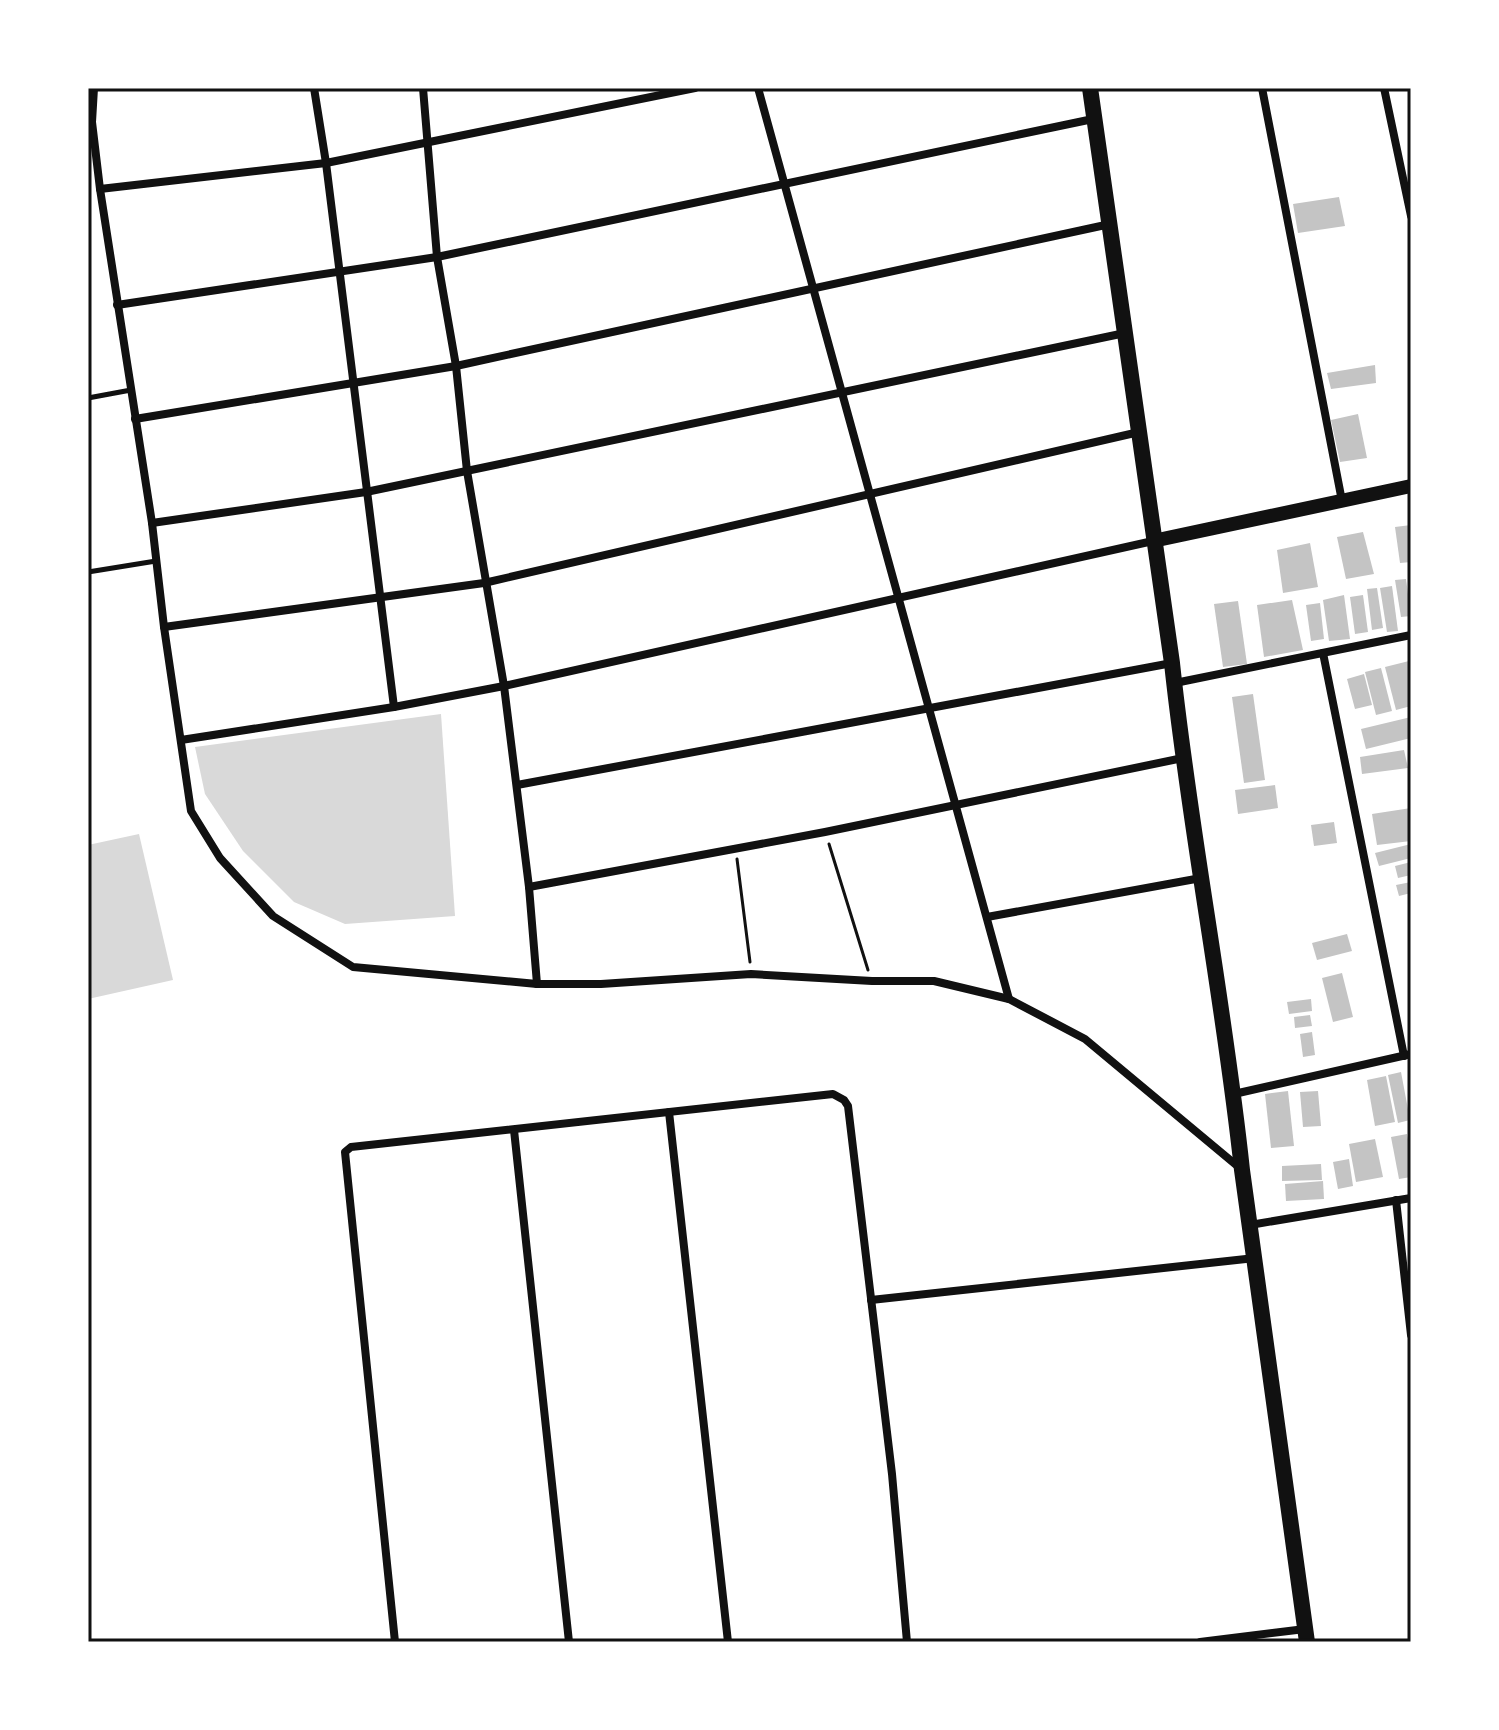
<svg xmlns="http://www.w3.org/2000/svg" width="1499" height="1730" viewBox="0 0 1499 1730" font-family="Inter,sans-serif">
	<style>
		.water { fill: #d9d9d9 }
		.building { fill: #c4c4c4 }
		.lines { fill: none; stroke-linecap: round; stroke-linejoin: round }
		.path { stroke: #111; stroke-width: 3 }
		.service { stroke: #111; stroke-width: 5 }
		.minor { stroke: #111; stroke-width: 8 }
		.secondary { stroke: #111; stroke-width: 14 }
		.primary { stroke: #111; stroke-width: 16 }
		.neatline { fill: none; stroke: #111; stroke-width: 3 }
	</style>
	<rect width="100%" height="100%" fill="#fff"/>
	<g class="water">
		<path d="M441 714 455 916 345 924 294 902 243 851 205 794 195 747Z"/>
		<path d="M139 834 173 980 88 999V845Z"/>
	</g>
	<g class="building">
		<path d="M1339 197 1345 226 1298 233 1293 204Z"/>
		<path d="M1375 365 1376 383 1331 389 1327 373Z"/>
		<path d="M1358 414 1367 458 1340 462 1331 420Z"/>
		<path d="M1411 525V562L1400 563 1395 527Z"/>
		<path d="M1363 532 1374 574 1346 579 1337 537Z"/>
		<path d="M1310 543 1318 587 1283 593 1277 550Z"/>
		<path d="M1406 579 1411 616 1401 617 1395 580Z"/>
		<path d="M1392 586 1398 631 1387 632 1380 588Z"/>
		<path d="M1377 588 1383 628 1372 630 1367 589Z"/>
		<path d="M1344 595 1350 639 1329 641 1323 600Z"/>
		<path d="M1363 595 1368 632 1355 634 1350 597Z"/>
		<path d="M1292 600 1303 650 1264 657 1257 605Z"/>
		<path d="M1238 601 1247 664 1223 667 1214 604Z"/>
		<path d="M1320 603 1324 639 1311 641 1306 605Z"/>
		<path d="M1409 661 1411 706 1396 710 1385 667Z"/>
		<path d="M1381 668 1392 711 1376 715 1365 672Z"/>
		<path d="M1364 674 1372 705 1355 709 1347 679Z"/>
		<path d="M1253 694 1265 780 1244 783 1232 697Z"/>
		<path d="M1411 717V738L1366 749 1361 729Z"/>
		<path d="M1404 750 1408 768 1362 774 1360 757Z"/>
		<path d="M1275 785 1278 808 1238 814 1235 790Z"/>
		<path d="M1411 808V841L1377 845 1372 814Z"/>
		<path d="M1334 822 1337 843 1314 846 1311 825Z"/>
		<path d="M1411 844V858L1379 866 1375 853Z"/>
		<path d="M1411 862V875L1398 878 1395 866Z"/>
		<path d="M1411 882V893L1399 896 1396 885Z"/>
		<path d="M1347 934 1352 951 1317 960 1312 943Z"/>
		<path d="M1342 973 1353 1017 1333 1022 1322 978Z"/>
		<path d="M1311 999 1312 1011 1289 1014 1287 1002Z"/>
		<path d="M1310 1015 1312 1026 1295 1028 1294 1017Z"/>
		<path d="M1312 1032 1315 1055 1303 1057 1300 1034Z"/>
		<path d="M1401 1072 1410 1120 1398 1123 1388 1075Z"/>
		<path d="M1386 1076 1395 1122 1375 1126 1367 1080Z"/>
		<path d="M1288 1091 1294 1146 1271 1148 1265 1094Z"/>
		<path d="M1318 1091 1321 1126 1303 1127 1300 1092Z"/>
		<path d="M1407 1134 1411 1155V1177L1399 1179 1391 1137Z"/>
		<path d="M1375 1139 1383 1177 1356 1182 1349 1144Z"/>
		<path d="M1349 1159 1353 1186 1338 1189 1333 1162Z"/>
		<path d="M1321 1164 1322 1180 1282 1181V1166Z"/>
		<path d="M1323 1181 1324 1199 1286 1201 1285 1184Z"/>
	</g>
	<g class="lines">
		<g class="path">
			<path d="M829 844 868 970"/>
			<path d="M737 859 750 962"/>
		</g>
		<g class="service">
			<path d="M88 398 131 390"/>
			<path d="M88 572 156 561"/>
		</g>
		<g class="minor">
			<path d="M94 88 92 122 100 189 152 523 164 627 191 811 220 858 273 916 353 967 537 984H601L751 974 872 981H934L1009 999 1085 1039 1241 1169"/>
			<path d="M314 88 326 163 394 707"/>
			<path d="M423 88 437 257 456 366 467 471 504 686 529 887 537 984"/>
			<path d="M758 88 1009 999"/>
			<path d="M1262 88 1342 501"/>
			<path d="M1384 88 1411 216"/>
			<path d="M100 189 326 163 695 88"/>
			<path d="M117 305 437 257 1093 119"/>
			<path d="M135 419 456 366 1110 224"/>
			<path d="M152 523 366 492 1125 333"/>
			<path d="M164 627 484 583 1139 432"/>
			<path d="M1323 653 1404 1056"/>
			<path d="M1175 683 1411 635"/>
			<path d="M181 740 394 707 504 686 1153 541"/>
			<path d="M517 785 1172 663"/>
			<path d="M529 887 825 832 1183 758"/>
			<path d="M987 917 1201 878"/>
			<path d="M1234 1094 1411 1054"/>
			<path d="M669 1112 728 1642"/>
			<path d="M514 1130 569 1642"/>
			<path d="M1396 1200 1411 1335"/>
			<path d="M1250 1225 1411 1198"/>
			<path d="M871 1300 1255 1258"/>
			<path d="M395 1642 345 1152 351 1147 833 1094 844 1100 848 1106 892 1474 907 1642"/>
			<path d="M1200 1642 1305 1629"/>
		</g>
		<path class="secondary" d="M1153 541 1411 486"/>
		<path class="primary" d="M1090 88 1172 663C1190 833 1224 1000 1242 1170L1307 1642"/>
	</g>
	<rect width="1499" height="1730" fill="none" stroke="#ffffff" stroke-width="180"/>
	<rect x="90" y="90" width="1319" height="1550" class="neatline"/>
</svg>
